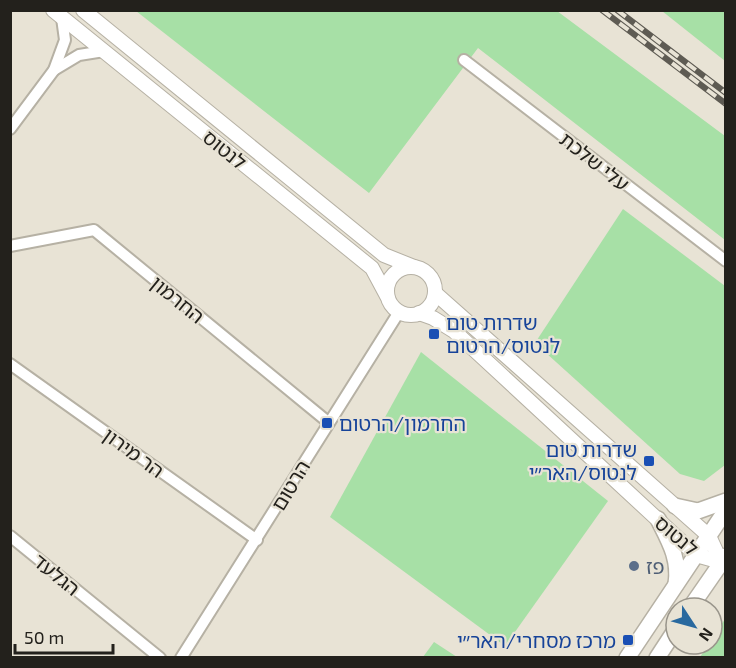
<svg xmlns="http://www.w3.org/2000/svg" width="736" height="668" viewBox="0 0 736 668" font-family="'Exo 2','Noto Sans Hebrew',sans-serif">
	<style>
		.green { fill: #a7e0a6 }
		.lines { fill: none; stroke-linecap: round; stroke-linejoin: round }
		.minor-casing { stroke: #b6b1a4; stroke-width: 14 }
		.tertiary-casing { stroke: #b6b1a4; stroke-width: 16 }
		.secondary-casing { stroke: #b6b1a4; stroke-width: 18 }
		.minor { stroke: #fff; stroke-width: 10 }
		.tertiary { stroke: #fff; stroke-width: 14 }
		.secondary { stroke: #fff; stroke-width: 15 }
		.rail-casing { stroke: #5e5b53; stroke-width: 6 }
		.rail { stroke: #e8e3d5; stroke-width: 4; stroke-dasharray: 11; stroke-linecap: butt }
		.transit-dot { fill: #1a4fb4; stroke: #e8e3d5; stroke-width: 2 }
		.service-dot { fill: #5c6f8a; stroke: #e8e3d5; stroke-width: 2 }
		.labels { text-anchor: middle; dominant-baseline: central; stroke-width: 4.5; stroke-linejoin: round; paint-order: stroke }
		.street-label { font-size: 20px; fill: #23211c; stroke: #e8e3d5 }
		.transit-label { font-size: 20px; fill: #164399; stroke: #e8e3d5; text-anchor: start }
		.service-label { font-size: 20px; fill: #4e5e75; stroke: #e8e3d5; text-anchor: start }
	</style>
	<rect width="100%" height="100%" fill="#e8e3d5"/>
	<g class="green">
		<path d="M136 11H557L725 136V240L478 48 369 193Z"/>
		<path d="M662 11H725V61Z"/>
		<path d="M623 209 725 286V465L704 481 680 474 535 343Z"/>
		<path d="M421 352 608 501 505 646 330 517Z"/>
		<path d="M725 619V657H700L709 644H712V639Z"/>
		<path d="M434 642 457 657H423Z"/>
	</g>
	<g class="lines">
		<defs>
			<g id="minor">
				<path d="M464 60 726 261"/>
				<path d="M54 70 79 55 104 51"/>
				<path d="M10 129 54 70 65 40 62 18"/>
				<path d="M10 246 94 230 328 422"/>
				<path d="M10 364 257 540"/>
				<path d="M10 536 160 658"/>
				<path d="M181 658 399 312"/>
			</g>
			<g id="tertiary">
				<path d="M53 10 372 268 387 296"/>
				<path d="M83 10 384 255 414 267"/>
				<circle cx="411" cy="291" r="24"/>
				<path d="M435 293 709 536 721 562"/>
				<path d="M419 313 433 318 454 331 696 555 721 562"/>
			</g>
			<g id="secondary">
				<path d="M675 506 698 511 726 501"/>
				<path d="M658 519C669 541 680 559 676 584"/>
				<path d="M690 608 726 556"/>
				<path d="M627 658 726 510"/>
				<path d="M657 658 676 629"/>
			</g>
		</defs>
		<use href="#minor" class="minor-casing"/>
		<use href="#tertiary" class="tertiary-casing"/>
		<use href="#secondary" class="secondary-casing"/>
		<use href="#minor" class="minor"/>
		<use href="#tertiary" class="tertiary"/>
		<use href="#secondary" class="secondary"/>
		<defs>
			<g id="rail">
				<path d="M602 10 726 104"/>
				<path d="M617 10 726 93"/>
			</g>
		</defs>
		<use href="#rail" class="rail-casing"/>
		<use href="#rail" class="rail"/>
	</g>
	<g class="transit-dot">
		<rect x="428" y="328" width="12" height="12" rx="3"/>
		<rect x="321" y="417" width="12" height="12" rx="3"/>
		<rect x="643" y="455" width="12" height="12" rx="3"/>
		<rect x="622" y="634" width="12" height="12" rx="3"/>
	</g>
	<circle class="service-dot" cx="634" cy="566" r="6"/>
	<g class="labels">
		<g class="street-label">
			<text transform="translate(225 149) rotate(39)">לנטוס</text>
			<text transform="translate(595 161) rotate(38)">עלי שלכת</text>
			<text transform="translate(178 299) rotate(39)">החרמון</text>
			<text transform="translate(134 452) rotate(36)">הר מירון</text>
			<text transform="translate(290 485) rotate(-59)">הרטום</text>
			<text transform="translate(677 535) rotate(40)">לנטוס</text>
			<text transform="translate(57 574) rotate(39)">הגלעד</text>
		</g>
		<g class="transit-label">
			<text x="446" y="322">שדרות טום<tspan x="446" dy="23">לנטוס/הרטום</tspan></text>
			<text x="339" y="423">החרמון/הרטום</text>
			<text x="637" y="449" text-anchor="end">שדרות טום<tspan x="637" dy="23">לנטוס/האר״י</tspan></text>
			<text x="616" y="640" text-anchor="end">מרכז מסחרי/האר״י</text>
		</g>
		<g class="service-label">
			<text x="646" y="566">פז</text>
		</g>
	</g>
	<rect width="736" height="668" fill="none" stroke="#23211c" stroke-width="24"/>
	<g transform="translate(694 626) rotate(126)"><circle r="28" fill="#e8e3d5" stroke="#99958b" stroke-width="1.5"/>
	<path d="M0-4.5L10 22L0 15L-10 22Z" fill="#29699f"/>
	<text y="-9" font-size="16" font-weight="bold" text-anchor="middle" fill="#23211c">N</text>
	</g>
	<path d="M15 644v9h98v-9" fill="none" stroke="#23211c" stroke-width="3"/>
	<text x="24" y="644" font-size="18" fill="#23211c" stroke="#e8e3d5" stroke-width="4.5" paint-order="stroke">50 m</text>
</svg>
